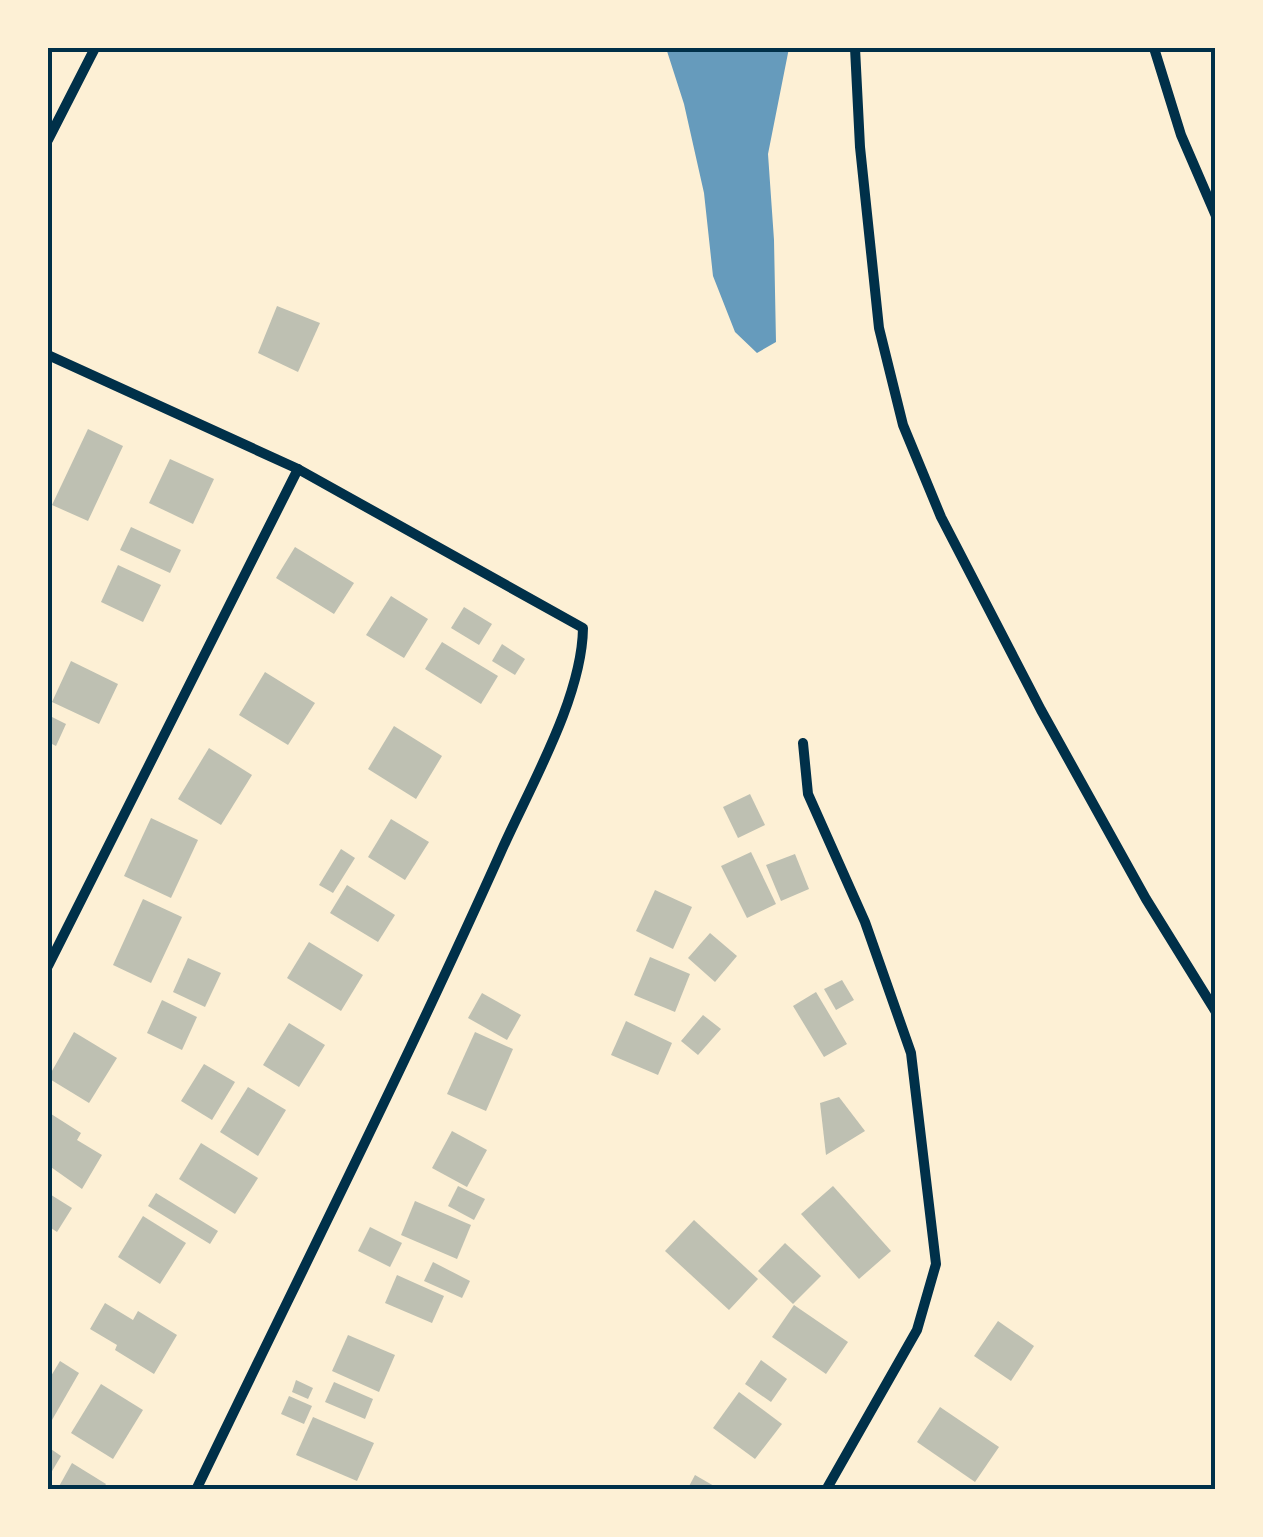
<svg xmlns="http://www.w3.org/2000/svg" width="1263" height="1537" viewBox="0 0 1263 1537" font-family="'Open Sans',sans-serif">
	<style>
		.water { fill: #669bbc }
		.building { fill: #bec0b2 }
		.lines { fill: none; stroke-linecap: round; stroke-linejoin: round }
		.minor { stroke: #003049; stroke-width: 10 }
		.neatline { fill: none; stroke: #003049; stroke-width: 4 }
	</style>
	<rect width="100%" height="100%" fill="#fdf0d5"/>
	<path class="water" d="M666 48H789L768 154 774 240 776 342 757 353 735 332 713 276 704 193 684 104Z"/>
	<g class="building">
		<path d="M277 306 320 323 298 372 258 353Z"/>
		<path d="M88 429 123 446 88 521 52 505Z"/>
		<path d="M170 459 214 479 193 524 149 503Z"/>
		<path d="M131 527 181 550 170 573 120 550Z"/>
		<path d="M295 547 354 583 334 614 276 578Z"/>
		<path d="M118 565 161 585 143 622 101 602Z"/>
		<path d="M391 596 428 619 404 658 366 635Z"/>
		<path d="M464 607 492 624 479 645 451 628Z"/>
		<path d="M442 642 498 676 481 704 425 669Z"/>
		<path d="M502 644 525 659 515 675 492 661Z"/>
		<path d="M71 661 118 684 99 724 52 702Z"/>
		<path d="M265 672 315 703 288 745 239 715Z"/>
		<path d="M48 715 66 724 56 746 48 742Z"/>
		<path d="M394 726 442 756 416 799 368 769Z"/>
		<path d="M209 748 252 775 221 825 178 799Z"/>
		<path d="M750 794 765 825 738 838 723 807Z"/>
		<path d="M151 818 198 840 171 898 124 876Z"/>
		<path d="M391 819 429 842 405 880 368 857Z"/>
		<path d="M341 849 355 858 333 893 319 885Z"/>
		<path d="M751 852 776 904 747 918 721 866Z"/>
		<path d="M795 854 809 889 781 901 766 865Z"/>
		<path d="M347 885 395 915 378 942 330 913Z"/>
		<path d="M655 890 692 907 673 949 636 931Z"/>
		<path d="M143 899 182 917 151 983 113 965Z"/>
		<path d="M710 933 737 956 715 982 688 958Z"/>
		<path d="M309 942 363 975 341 1011 287 978Z"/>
		<path d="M650 957 690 974 675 1012 634 995Z"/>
		<path d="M188 958 221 973 205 1007 173 992Z"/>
		<path d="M842 980 854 1000 836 1010 824 989Z"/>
		<path d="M816 992 847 1044 824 1057 793 1006Z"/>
		<path d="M482 993 521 1015 507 1040 468 1018Z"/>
		<path d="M162 1000 197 1017 182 1050 147 1033Z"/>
		<path d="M703 1015 721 1029 698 1055 681 1041Z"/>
		<path d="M626 1021 672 1043 658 1075 611 1055Z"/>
		<path d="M289 1023 325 1045 299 1087 263 1065Z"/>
		<path d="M74 1032 117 1058 89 1103 48 1078Z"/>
		<path d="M475 1032 513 1049 486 1111 447 1094Z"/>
		<path d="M204 1064 235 1082 212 1120 181 1101Z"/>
		<path d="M248 1087 286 1110 258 1156 220 1132Z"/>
		<path d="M839 1097 865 1131 826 1155 820 1103Z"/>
		<path d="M48 1112 81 1133 77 1140 102 1155 82 1189 48 1165Z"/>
		<path d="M452 1131 487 1150 467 1187 432 1168Z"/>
		<path d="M201 1143 258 1178 235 1214 179 1179Z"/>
		<path d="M458 1186 485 1199 474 1220 448 1206Z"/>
		<path d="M833 1186 891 1251 859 1279 801 1214Z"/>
		<path d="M48 1193 72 1208 57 1232 48 1226Z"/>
		<path d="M156 1193 218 1231 210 1244 148 1206Z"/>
		<path d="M415 1201 471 1225 457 1259 401 1235Z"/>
		<path d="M143 1216 186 1243 160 1284 118 1257Z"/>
		<path d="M694 1220 758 1279 729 1310 665 1251Z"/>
		<path d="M370 1227 402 1243 390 1267 358 1251Z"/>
		<path d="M785 1243 821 1276 793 1304 758 1271Z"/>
		<path d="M433 1262 470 1281 462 1298 424 1281Z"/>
		<path d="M397 1275 444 1296 432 1323 385 1303Z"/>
		<path d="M105 1303 133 1320 138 1311 177 1335 154 1374 115 1350 117 1345 90 1329Z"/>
		<path d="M794 1305 848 1342 826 1374 772 1337Z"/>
		<path d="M998 1321 1034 1346 1011 1381 974 1356Z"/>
		<path d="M348 1335 395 1355 379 1392 332 1371Z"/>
		<path d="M761 1360 787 1379 771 1402 745 1384Z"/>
		<path d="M60 1361 79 1373 48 1427V1381Z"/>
		<path d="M296 1380 313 1388 308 1399 292 1392Z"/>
		<path d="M334 1382 373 1399 365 1419 325 1402Z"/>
		<path d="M101 1384 143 1410 113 1459 71 1433Z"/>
		<path d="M739 1392 782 1424 755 1459 713 1428Z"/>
		<path d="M289 1396 312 1406 304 1424 281 1414Z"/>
		<path d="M940 1407 999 1447 975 1482 917 1442Z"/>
		<path d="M313 1417 374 1443 357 1481 296 1455Z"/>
		<path d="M48 1447 61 1456 48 1478Z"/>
		<path d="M72 1463 106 1484 102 1490H57Z"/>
		<path d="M695 1475 721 1490H687Z"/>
	</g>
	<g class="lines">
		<g class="minor">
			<path d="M855 48 860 147 879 328 903 425 941 517 1041 710 1146 899 1216 1012"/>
			<path d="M1154 48 1181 135 1216 216"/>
			<path d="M48 140 95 48"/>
			<path d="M48 355 298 469 583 628C582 699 529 788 500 854 404 1068 298 1278 196 1490"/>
			<path d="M803 743 808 794 865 922 911 1053 936 1264 917 1330 826 1490"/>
			<path d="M48 966 298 469"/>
		</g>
	</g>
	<rect width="1263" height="1537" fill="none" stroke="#fdf0d5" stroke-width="100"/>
	<rect x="50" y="50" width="1163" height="1437" class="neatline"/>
</svg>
